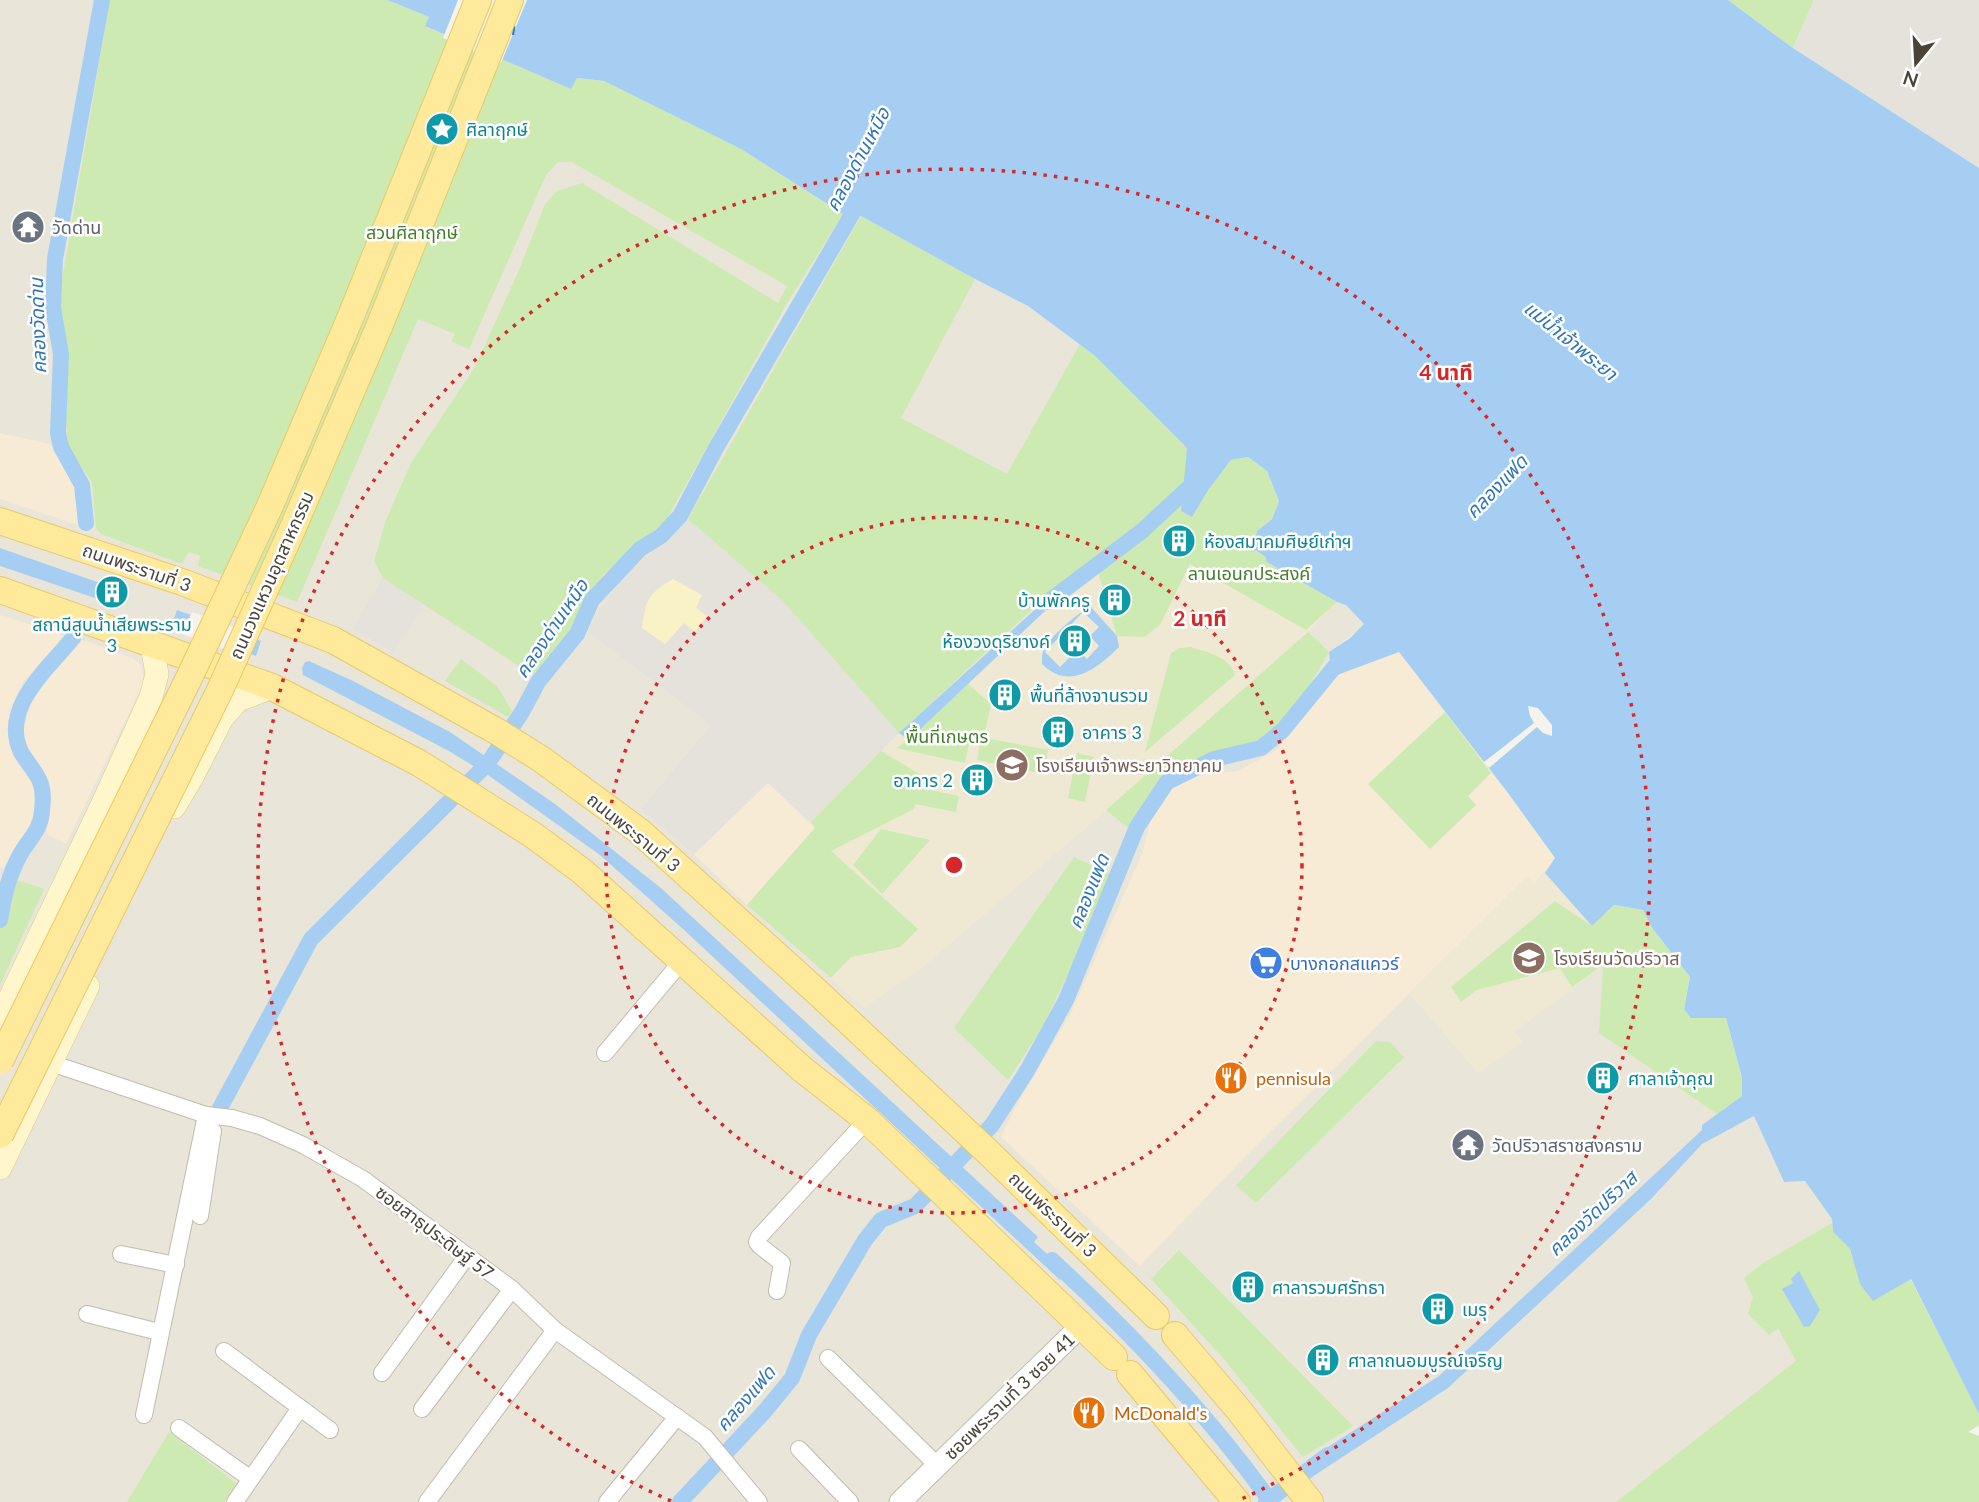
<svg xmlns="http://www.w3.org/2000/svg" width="1979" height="1502" viewBox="0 0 1979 1502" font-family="Lato,'Noto Sans Thai',sans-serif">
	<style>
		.residential { fill: #e9e5d8 }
		.commercial { fill: #f7ebd6 }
		.industrial { fill: #e5e2dc }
		.education { fill: #efe9d4 }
		.green { fill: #cdeab3 }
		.sand { fill: #f9f2c6 }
		.water { fill: #a6cef3; fill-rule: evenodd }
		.pier { fill: #f5f3ea }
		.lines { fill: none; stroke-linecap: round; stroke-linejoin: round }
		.canal { stroke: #a6cef3; stroke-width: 16 }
		.ferry { stroke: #2d74ba; stroke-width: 2; stroke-dasharray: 9 7; stroke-linecap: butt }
		.minor-casing { stroke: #c1bcac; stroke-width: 18 }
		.tertiary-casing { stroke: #c1bcac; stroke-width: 23 }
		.secondary-casing { stroke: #d6ca99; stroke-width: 24 }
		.primary-casing { stroke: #e7ca67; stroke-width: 28 }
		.minor { stroke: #fff; stroke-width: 16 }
		.tertiary { stroke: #fff; stroke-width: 21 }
		.secondary { stroke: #fff6cb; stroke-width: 23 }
		.primary { stroke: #ffe99a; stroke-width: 26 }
		.primary-bridge-casing { stroke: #e7ca67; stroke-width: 28; stroke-linecap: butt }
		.primary-bridge { stroke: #ffe99a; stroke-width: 26 }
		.ring { fill: none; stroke: #d62828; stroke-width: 3.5; stroke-dasharray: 3.5 7 }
		.labels { text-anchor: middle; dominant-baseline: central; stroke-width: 5; stroke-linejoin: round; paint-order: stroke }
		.culture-label { font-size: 18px; fill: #0d838f; stroke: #fff; text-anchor: start }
		.worship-label { font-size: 18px; fill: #5b616d; stroke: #fff; text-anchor: start }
		.park-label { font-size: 18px; fill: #437e28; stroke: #fff }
		.street-label { font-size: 18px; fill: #4a4438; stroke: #fff }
		.education-label { font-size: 18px; fill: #785e54; stroke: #fff; text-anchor: start }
		.shop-label { font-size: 18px; fill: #366cbe; stroke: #fff; text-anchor: start }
		.food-label { font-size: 18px; fill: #c56008; stroke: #fff; text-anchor: start }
		.water-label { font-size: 19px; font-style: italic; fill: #2d74ba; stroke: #fff }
		.centre { fill: #d62828; stroke: #fff; stroke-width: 3.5 }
		.ring-label { font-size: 21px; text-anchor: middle; font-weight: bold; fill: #d62828; stroke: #fff; stroke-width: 5; stroke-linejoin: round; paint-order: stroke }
	</style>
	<rect width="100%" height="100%" fill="#f5f3ea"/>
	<path class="residential" d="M0 0H387L843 214 861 216 975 279 1028 306 1094 355 1180 440 1337 602 1346 605 1365 625 1330 652 1332 677 1555 859 1742 1096 1703 1125 1709 1139 1754 1116 1784 1182 1805 1181 1832 1219 1833 1232 1979 1425 1968 1432 1979 1436V1502H0Z"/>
	<g class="commercial">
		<path d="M0 433 50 444 78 488 81 526 0 499Z"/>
		<path d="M0 615 63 635 51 652 23 682 14 701 9 745 17 763 34 784V812L32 830 3 868H0Z"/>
		<path d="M82 640 133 658 141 665 144 682 66 844 47 834 49 792 21 740 30 703 38 688Z"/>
		<path d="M1399 652 1508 793 1555 859 1534 884 1526 877 1237 1165 1140 1266 1001 1137 1014 1110 1070 1015 1143 852 1153 809 1171 783 1187 777 1238 771 1277 750 1332 677Z"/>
		<path d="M768 783 815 828 747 905 694 854Z"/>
	</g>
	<g class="industrial">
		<path d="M1814 0H1979V168L1793 48Z"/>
		<path d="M688 519 782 600 899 733 811 822 768 783 694 854 641 809 711 725 587 631 625 572 649 554Z"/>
		<path d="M383 578 424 605 393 652 353 629Z"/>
	</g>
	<g class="education">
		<path d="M1137 550 1267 562 1337 602 1308 632 1122 797 924 966 864 1008 747 905 815 828 811 822 899 733 910 740 1067 590Z"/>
		<path d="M1545 873 1592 926 1653 929 1514 1032 1523 1042 1478 1073 1409 993 1527 876 1534 884Z"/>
	</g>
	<g class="green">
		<path d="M110 0H387L429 17 426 27 570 88 577 78 604 81 741 149 843 214 786 305 667 519 604 574 589 594 574 630 536 677 383 578 374 561 386 520 411 463 475 367 519 270 545 204 557 191 582 183 778 303 787 286 572 162H558L546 175 469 349 451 341 455 334 418 319 297 602 198 566 200 556 189 552 182 564 101 534 96 528 92 482 68 448 65 407 69 360 57 309Z"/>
		<path d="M1728 0H1814L1793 48Z"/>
		<path d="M861 216 975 279 901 418 1007 474 1080 344 1094 355 1187 449 1192 517 1209 489 1231 460 1248 457 1267 471 1279 501 1272 519 1257 531 1252 552 1255 550 1265 556 1267 562 1337 602 1306 630 1190 564 1160 625 1144 637 1117 636 1098 572 1067 590 1061 585 1041 601 899 733 782 600 688 519Z"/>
		<path d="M1308 632 1329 652C1312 680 1295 718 1266 737 1235 757 1193 756 1163 781 1152 790 1139 817 1131 830L1106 810Z"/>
		<path d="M1191 647C1206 652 1231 657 1235 675L1145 752 1171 653 1180 648Z"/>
		<path d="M461 659 497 686 512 711 508 717 445 681Z"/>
		<path d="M968 684 991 704 985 732 972 729 965 763 896 748 909 740Z"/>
		<path d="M1445 712 1491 773 1468 796 1476 805 1430 849 1368 784Z"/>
		<path d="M981 737 1048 750 1044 774 977 760Z"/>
		<path d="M881 751 923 776 920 788 959 796 956 812 915 804 914 809 831 851 918 929 900 947 851 957 831 978 747 905 815 828 811 822Z"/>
		<path d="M1077 753 1094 757 1085 802 1068 798Z"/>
		<path d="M881 829 930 840 882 894 853 865Z"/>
		<path d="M1074 857 1110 874 1086 936 1043 1026 1008 1080 954 1028Z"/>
		<path d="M20 881 44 889 0 985V918L13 882Z"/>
		<path d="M1555 901 1592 926 1614 905 1643 910 1653 929 1690 977 1684 1008 1726 1018 1742 1078V1096L1717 1114 1599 1033 1603 965 1572 987 1560 968 1477 990 1461 1002 1451 987Z"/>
		<path d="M1376 1041 1390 1042 1404 1057 1256 1203 1236 1185Z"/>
		<path d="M1832 1223 1833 1232 1850 1249 1860 1284 1910 1278 1979 1413V1425L1968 1432 1979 1436V1502H1616L1796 1361 1778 1328 1769 1335 1748 1314 1753 1297 1744 1278 1763 1263Z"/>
		<path d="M1179 1250 1353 1426 1303 1457 1223 1358 1151 1279Z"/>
		<path d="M169 1432 237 1484 224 1502H127Z"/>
	</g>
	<path class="sand" d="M673 579 702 595 696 608 707 616 695 632 684 623 665 644 642 628C646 599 648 594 673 579Z"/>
	<g class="water">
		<path d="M387 0H1728L1793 48 1979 168V1414L1911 1279 1873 1301 1860 1284 1850 1249 1833 1232 1832 1219 1805 1181 1784 1182 1754 1116 1702 1144 1652 1198 1448 1388 1315 1475 1306 1461 1439 1376 1702 1130V1125L1742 1096V1078L1726 1018H1691L1684 1009 1690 977 1653 929 1643 910 1614 905 1592 926 1545 873 1555 858 1508 793 1399 652 1332 677 1329 652 1350 638 1364 624 1346 605 1337 602 1267 562 1265 556 1255 550 1251 552 1257 531 1272 519 1279 501 1267 471 1248 457 1231 460 1209 489 1192 517 1181 511 1187 449 1184 445 1094 355 1028 306 975 279 861 216 843 214 741 149 604 81 577 78 571 89 425 26 429 17Z"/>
		<path d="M0 548 100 583 95 598 0 566Z"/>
		<path d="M1062 585 1067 590 909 740 899 733Z"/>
		<path d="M1091 607 1117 636 1119 647C1097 669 1069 691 1042 664 1042 663 1042 653 1043 652 1047 639 1078 612 1091 607ZM1083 612 1099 627 1090 636 1099 646 1087 659 1077 650 1060 667 1045 652Z"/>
		<path d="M177 610 261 641 256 656 171 627Z"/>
		<path d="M309 661 353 681 450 732 555 804 662 889 1038 1237 1034 1242 1067 1272 1060 1280 683 929 600 855 488 775 449 751 303 675 302 668 305 662Z"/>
		<path d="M1799 1271 1820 1310 1810 1326 1804 1327 1782 1289 1793 1283 1791 1279Z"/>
	</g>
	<g class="pier">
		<path d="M458 0H527L501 63 443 38Z"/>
		<path d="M192 612 254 634 243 656 182 634Z"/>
		<path d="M1528 706 1538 708 1552 725V736L1543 733 1537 727 1489 768 1484 762 1534 723 1530 716Z"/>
	</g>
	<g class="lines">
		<g class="canal">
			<path d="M86 523 82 485 61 447 58 433 61 354 53 308 55 259 102 0"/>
			<path d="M1048 602 1142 531 1198 479"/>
			<path d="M0 920C4 896 9 874 21 853 30 838 41 829 42 811 46 779 36 776 21 752 0 708 48 669 73 638"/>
			<path d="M219 1110 311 939 488 763 522 712 538 682 577 634 592 600 640 549 661 536 680 516 716 448 862 197"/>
			<path d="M1052 1260C1132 1334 1208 1414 1271 1502"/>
			<path d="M680 1502 765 1411 792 1378 809 1335 865 1240 881 1220 915 1206 992 1125 1027 1071 1066 1000 1137 827 1167 782 1214 759 1261 748 1283 730 1341 659 1347 656"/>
			<path d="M1266 1502 1328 1455"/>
		</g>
		<path class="ferry" d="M513 35 515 22"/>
		<defs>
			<g id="minor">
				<path d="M605 1053 681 962"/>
				<path d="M51 1063 206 1115 232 1118 260 1126 303 1145 363 1179 512 1289 555 1330 705 1437 759 1502"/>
				<path d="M200 1216 213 1131"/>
				<path d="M121 1254 176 1265"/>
				<path d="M777 1291 782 1263 760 1246 757 1242 759 1237 867 1120"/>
				<path d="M87 1314 159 1332"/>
				<path d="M224 1351 330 1430"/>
				<path d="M828 1358 938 1466"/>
				<path d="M382 1373 467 1256"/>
				<path d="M422 1409 512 1289"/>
				<path d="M144 1415 206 1115"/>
				<path d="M179 1428 251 1479"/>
				<path d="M799 1449 850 1502"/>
				<path d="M235 1502 300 1408"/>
				<path d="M427 1502 555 1330"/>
				<path d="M607 1502 677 1417"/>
			</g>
			<path id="tertiary" d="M900 1502 1081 1326"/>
			<g id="secondary">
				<path d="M174 807 192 777 222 718 238 700 272 687"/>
				<path d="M0 1019 105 799 151 697 157 674 152 645"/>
				<path d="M0 1168 88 986"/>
			</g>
			<g id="primary">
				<path d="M351 316 478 0"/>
				<path d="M379 327 510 0"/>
				<path d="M0 521 182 582 333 640 498 732 541 759 639 831 815 990 989 1153 1156 1316"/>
				<path d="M0 590 272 687 419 763 533 835 583 872 802 1069 867 1120 1114 1357"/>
				<path d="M1175 1335 1238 1409 1310 1502"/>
				<path d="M1130 1374 1237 1502"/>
			</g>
		</defs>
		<use href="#minor" class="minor-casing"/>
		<use href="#tertiary" class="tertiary-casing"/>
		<use href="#secondary" class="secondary-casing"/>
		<use href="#primary" class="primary-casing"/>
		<use href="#minor" class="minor"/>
		<use href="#tertiary" class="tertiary"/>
		<use href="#secondary" class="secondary"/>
		<use href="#primary" class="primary"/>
		<defs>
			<g id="primary-bridge">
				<path d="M0 1061 189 678 269 508 351 316"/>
				<path d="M0 1135 220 690 292 530 379 327"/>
			</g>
		</defs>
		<use href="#primary-bridge" class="primary-bridge-casing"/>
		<use href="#primary-bridge" class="primary-bridge"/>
	</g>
	<g class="ring">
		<circle cx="954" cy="865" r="348"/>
		<path d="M671 1501A696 696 0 1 1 1237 1501"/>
	</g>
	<defs>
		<symbol id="sight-disc" viewBox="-11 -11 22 22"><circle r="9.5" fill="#0f9aa8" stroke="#fff"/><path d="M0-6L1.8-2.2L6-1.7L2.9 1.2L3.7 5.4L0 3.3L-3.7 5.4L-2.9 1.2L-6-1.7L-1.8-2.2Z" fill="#fff"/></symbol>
		<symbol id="temple-disc" viewBox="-11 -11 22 22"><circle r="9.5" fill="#6b7280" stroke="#fff"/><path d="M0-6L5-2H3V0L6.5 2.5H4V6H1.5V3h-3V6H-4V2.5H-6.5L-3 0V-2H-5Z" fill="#fff"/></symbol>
		<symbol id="building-disc" viewBox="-11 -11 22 22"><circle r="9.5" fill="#0f9aa8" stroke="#fff"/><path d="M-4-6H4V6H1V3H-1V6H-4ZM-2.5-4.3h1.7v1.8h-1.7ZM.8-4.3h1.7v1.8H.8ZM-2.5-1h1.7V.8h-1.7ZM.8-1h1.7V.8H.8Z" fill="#fff"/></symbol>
		<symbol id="school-disc" viewBox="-11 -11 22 22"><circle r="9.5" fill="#8d6e63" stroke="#fff"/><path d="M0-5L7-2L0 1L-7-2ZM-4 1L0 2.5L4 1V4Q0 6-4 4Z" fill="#fff"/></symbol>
		<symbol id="supermarket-disc" viewBox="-11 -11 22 22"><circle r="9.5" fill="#3f7fe0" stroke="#fff"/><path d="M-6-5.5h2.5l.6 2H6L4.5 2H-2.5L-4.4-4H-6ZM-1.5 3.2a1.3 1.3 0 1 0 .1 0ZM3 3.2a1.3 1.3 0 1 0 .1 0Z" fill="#fff"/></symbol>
		<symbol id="restaurant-disc" viewBox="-11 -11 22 22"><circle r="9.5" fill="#e8710a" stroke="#fff"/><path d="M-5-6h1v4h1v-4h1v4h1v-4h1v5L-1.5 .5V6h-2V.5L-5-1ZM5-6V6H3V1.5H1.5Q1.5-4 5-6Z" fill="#fff"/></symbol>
	</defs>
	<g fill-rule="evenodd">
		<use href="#sight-disc" x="423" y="110" width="38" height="38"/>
		<use href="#temple-disc" x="9" y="208" width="38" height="38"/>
		<use href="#building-disc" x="1160" y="522" width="38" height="38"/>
		<use href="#building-disc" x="93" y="573" width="38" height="38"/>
		<use href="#building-disc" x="1096" y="581" width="38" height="38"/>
		<use href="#building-disc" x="1056" y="622" width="38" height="38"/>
		<use href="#building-disc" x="986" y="676" width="38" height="38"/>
		<use href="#building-disc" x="1039" y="713" width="38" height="38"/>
		<use href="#school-disc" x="993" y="746" width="38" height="38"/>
		<use href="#building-disc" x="958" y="761" width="38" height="38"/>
		<use href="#school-disc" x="1510" y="939" width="38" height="38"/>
		<use href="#supermarket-disc" x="1247" y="944" width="38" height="38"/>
		<use href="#restaurant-disc" x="1212" y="1059" width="38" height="38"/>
		<use href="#building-disc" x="1584" y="1059" width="38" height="38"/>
		<use href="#temple-disc" x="1449" y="1126" width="38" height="38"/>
		<use href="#building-disc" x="1229" y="1268" width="38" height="38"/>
		<use href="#building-disc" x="1419" y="1290" width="38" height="38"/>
		<use href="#building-disc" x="1304" y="1341" width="38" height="38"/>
		<use href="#restaurant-disc" x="1070" y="1394" width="38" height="38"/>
	</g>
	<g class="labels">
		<g class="culture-label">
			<text x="466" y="129">ศิลาฤกษ์</text>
			<text x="1204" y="541">ห้องสมาคมศิษย์เก่าฯ</text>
			<text x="1090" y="600" text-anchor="end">บ้านพักครู</text>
			<text x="112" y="624" text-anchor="middle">สถานีสูบน้ำเสียพระราม<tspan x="112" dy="21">3</tspan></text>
			<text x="1050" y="641" text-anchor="end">ห้องวงดุริยางค์</text>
			<text x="1030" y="695">พื้นที่ล้างจานรวม</text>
			<text x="1082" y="732">อาคาร 3</text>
			<text x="953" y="780" text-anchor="end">อาคาร 2</text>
			<text x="1628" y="1078">ศาลาเจ้าคุณ</text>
			<text x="1272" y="1287">ศาลารวมศรัทธา</text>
			<text x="1462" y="1309">เมรุ</text>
			<text x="1348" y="1360">ศาลาถนอมบูรณ์เจริญ</text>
		</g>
		<g class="worship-label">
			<text x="52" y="227">วัดด่าน</text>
			<text x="1492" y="1145">วัดปริวาสราชสงคราม</text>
		</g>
		<g class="park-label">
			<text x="412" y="232">สวนศิลาฤกษ์</text>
			<text x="1249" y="573">ลานเอนกประสงค์</text>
			<text x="947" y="736">พื้นที่เกษตร</text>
		</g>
		<g class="street-label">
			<text transform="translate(137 567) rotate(19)">ถนนพระรามที่ 3</text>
			<text transform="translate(271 575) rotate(-66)">ถนนวงแหวนอุตสาหกรรม</text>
			<text transform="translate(634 832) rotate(39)">ถนนพระรามที่ 3</text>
			<text transform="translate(1053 1214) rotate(44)">ถนนพระรามที่ 3</text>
			<text transform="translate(435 1232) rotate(37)">ซอยสาธุประดิษฐ์ 57</text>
			<text transform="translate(1009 1396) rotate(-44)">ซอยพระรามที่ 3 ซอย 41</text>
		</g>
		<g class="education-label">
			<text x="1036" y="765">โรงเรียนเจ้าพระยาวิทยาคม</text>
			<text x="1554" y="958">โรงเรียนวัดปริวาส</text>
		</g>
		<g class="shop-label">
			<text x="1290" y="963">บางกอกสแควร์</text>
		</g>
		<g class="food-label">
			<text x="1256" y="1078">pennisula</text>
			<text x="1114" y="1413">McDonald's</text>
		</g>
		<g class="water-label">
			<text transform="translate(857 159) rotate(-62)">คลองด่านเหนือ</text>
			<text transform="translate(37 326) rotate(-92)">คลองวัดด่าน</text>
			<text transform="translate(1571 340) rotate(39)">แม่น้ำเจ้าพระยา</text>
			<text transform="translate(1496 486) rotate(-46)">คลองแฟด</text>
			<text transform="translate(551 628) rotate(-56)">คลองด่านเหนือ</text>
			<text transform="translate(1088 891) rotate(-68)">คลองแฟด</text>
			<text transform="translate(1592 1213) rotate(-43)">คลองวัดปริวาส</text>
			<text transform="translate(745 1398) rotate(-49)">คลองแฟด</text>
		</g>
	</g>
	<circle cx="954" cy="865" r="10" class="centre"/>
	<g class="ring-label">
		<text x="1446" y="380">4 นาที</text>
		<text x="1200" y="626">2 นาที</text>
	</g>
	<g transform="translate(1916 63) rotate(198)" stroke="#ffffff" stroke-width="5" paint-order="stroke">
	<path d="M0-5L12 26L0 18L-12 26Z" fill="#4a4438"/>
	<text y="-10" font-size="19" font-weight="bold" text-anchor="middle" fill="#4a4438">N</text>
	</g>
</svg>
